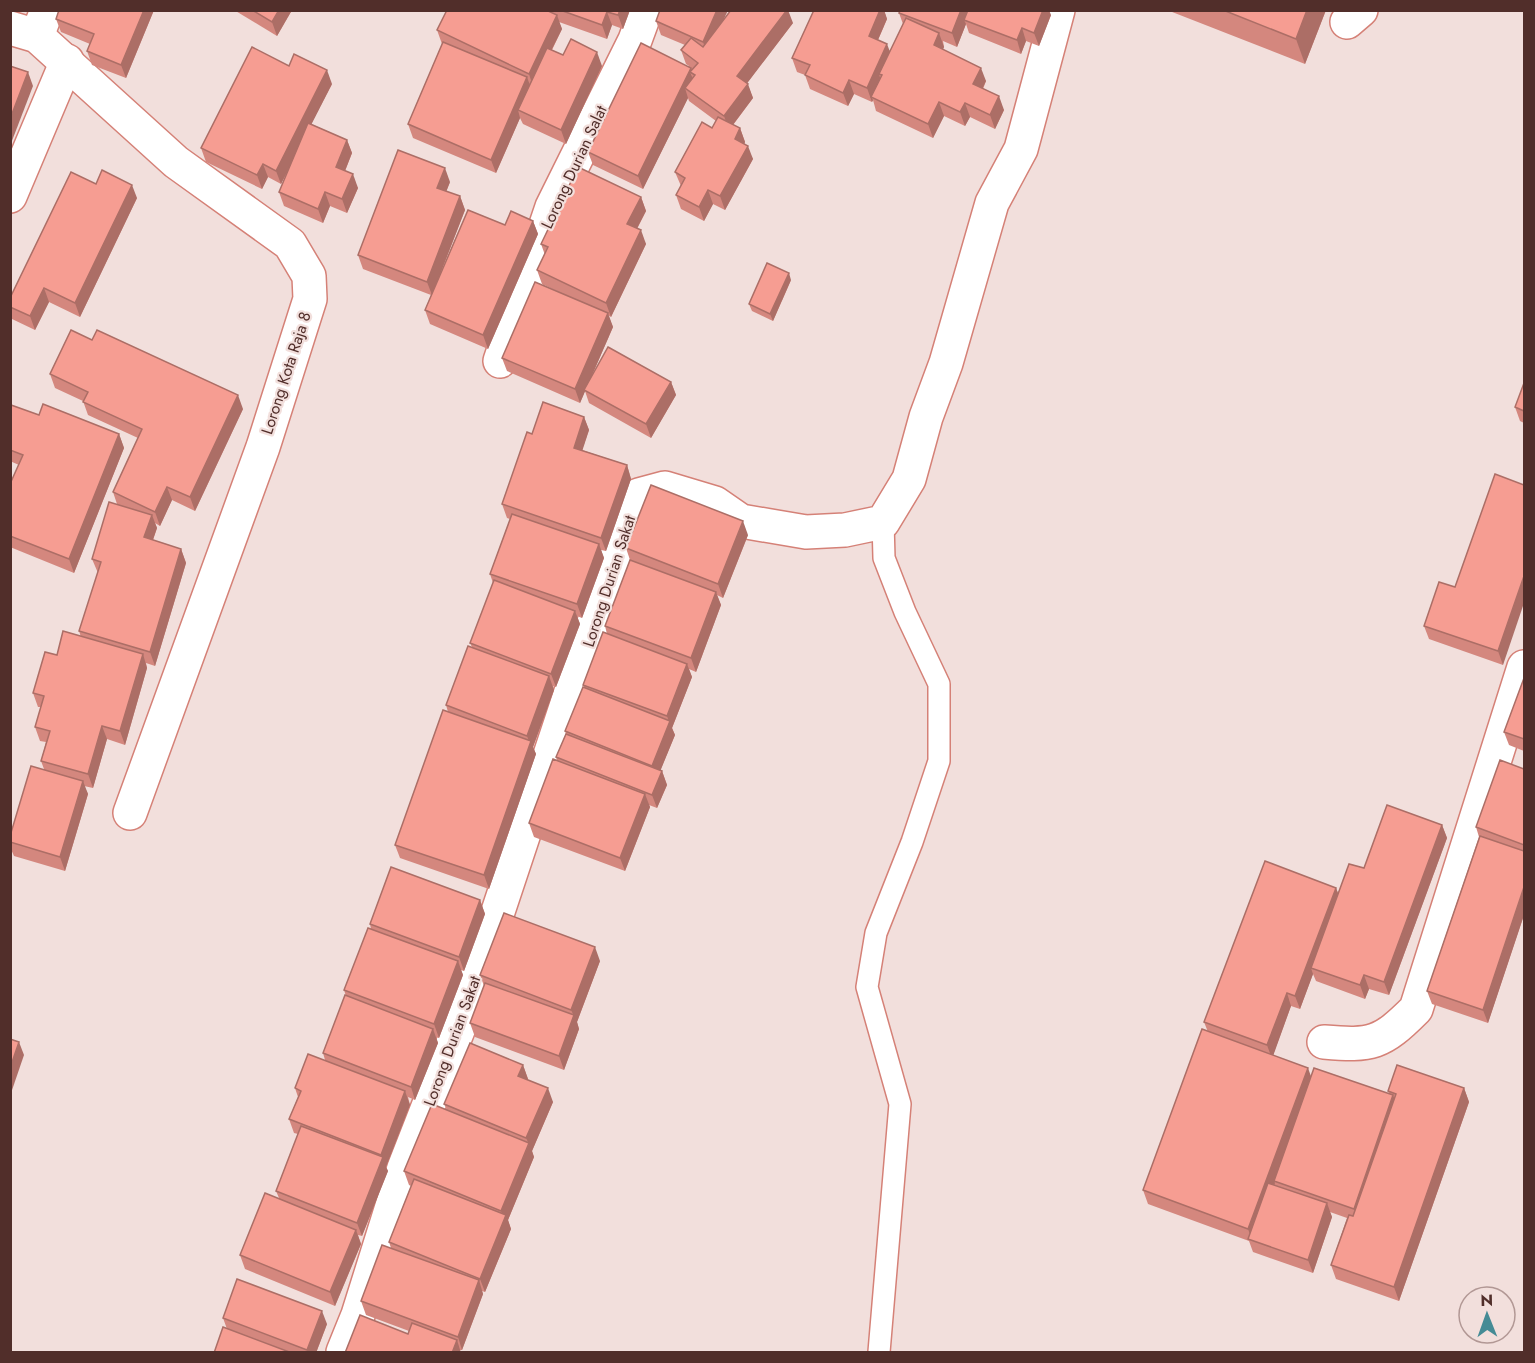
<svg xmlns="http://www.w3.org/2000/svg" width="1535" height="1363" viewBox="0 0 1535 1363" font-family="Jost,sans-serif">
	<style>
		.lines { fill: none; stroke-linecap: round; stroke-linejoin: round }
		.lane-casing { stroke: #d58177; stroke-width: 24 }
		.street-casing { stroke: #d58177; stroke-width: 36 }
		.lane { stroke: #fff; stroke-width: 21 }
		.street { stroke: #fff; stroke-width: 33 }
		.wall { fill: #d4877e }
		.shaded-wall { fill: #ac6e66 }
		.building { fill: #f69d92; stroke: #ac6e66; stroke-width: 1.5 }
		.labels { text-anchor: middle; dominant-baseline: central; stroke-width: 4.5; stroke-linejoin: round; paint-order: stroke }
		.street-label { font-size: 16px; fill: #512e2a; stroke: #f2dfdc }
	</style>
	<rect width="100%" height="100%" fill="#f2dfdc"/>
	<g class="lines">
		<defs>
			<path id="lane" d="M879 1352 900 1104 867 987 876 933 912 842 939 761V684L905 612 884 558 883 522"/>
			<g id="street">
				<path d="M1347 22 1361 10"/>
				<path d="M10 28 37 36 176 162 290 244 309 276 310 299 263 447 130 813"/>
				<path d="M37 36 47 10"/>
				<path d="M10 196 67 61"/>
				<path d="M500 361 552 207 635 40 646 10"/>
				<path d="M1324 1042C1372 1046 1381 1044 1416 1009L1524 667"/>
				<path d="M343 1352 358 1315 404 1168 462 1020 628 520 639 495 665 488 715 503 741 521 806 532 845 530 883 522 909 479 926 417 946 363 992 203 1021 149 1058 10"/>
			</g>
		</defs>
		<use href="#lane" class="lane-casing"/>
		<use href="#street" class="street-casing"/>
		<use href="#lane" class="lane"/>
		<use href="#street" class="street"/>
	</g>
	<g class="wall">
		<path d="M59 10H154L126 78 92 65 87 51 90 44 61 32 56 19Z"/>
		<path d="M234 10H292L277 36Z"/>
		<path d="M551 10H630L623 29 612 25 607 39 559 22 562 29 552 50 563 55 602 66 566 144 523 124 520 118 496 173 413 138 408 124 442 44 437 30 552 13Z"/>
		<path d="M814 10H884L887 19 878 40 890 51 903 24 899 13 1051 15 1039 46 1026 41 1021 54 969 33 966 24 957 47 943 41 944 47 943 49 986 81 983 89 1004 110 995 129 970 117 965 126 944 116 933 138 876 111 873 100 872 102 854 94 848 106 810 89 805 75 797 72 792 58Z"/>
		<path d="M1167 10H1326L1305 64Z"/>
		<path d="M656 21H723L793 23 747 83 753 98 733 125 740 128 745 142 744 144 753 159 725 210 713 204 704 221 681 209 676 195 681 186 675 172 712 128 716 121 689 101 688 98 643 189 593 165 588 152 689 66 686 64 681 50 685 45 661 35Z"/>
		<path d="M332 84 311 124 347 140 352 153 345 171 358 188 347 213 330 206 323 223 284 206 279 192 287 172 281 184 268 177 262 189 206 162 201 148Z"/>
		<path d="M450 182 446 192 460 196 465 210 441 272 505 225 533 221 538 234 488 349 430 324 425 310 431 295 363 269 358 255Z"/>
		<path d="M96 184 137 198 80 317 49 302 35 330 12 319 10 314V298Z"/>
		<path d="M641 197 646 211 637 229 646 244 611 317 608 315 613 327 589 382H671L676 395 651 438 589 403 585 391 580 403 507 371 502 358 565 295 542 284 537 270 545 255 541 244Z"/>
		<path d="M791 280 773 321 752 311 749 304Z"/>
		<path d="M50 374 243 409 195 511 172 500 160 526 155 523 157 528 153 540 181 549 186 563 155 666 146 663 147 668 125 745 107 739 93 788 84 786 88 794 65 871 14 856 10 847V836L44 769 41 761 46 742 40 741 35 727 41 707H38L33 693 57 655 81 637 79 631 98 573 92 559 117 504 113 492 138 438 88 415 83 401 55 388Z"/>
		<path d="M1524 383V423L1520 421 1515 407Z"/>
		<path d="M10 407 39 415 119 434 124 448 74 573 10 547V484L19 465 10 461Z"/>
		<path d="M584 417 589 430 582 450 627 465 631 479 606 551 601 550 604 558 582 618 577 616 580 624 556 687 553 686 554 690 533 747 536 754 489 889 400 858 395 845 448 712 446 705 472 647 470 643 493 583 490 574 510 519 507 518 502 504 532 434Z"/>
		<path d="M1524 485 1503 665 1429 639 1424 626 1455 587Z"/>
		<path d="M748 535 723 598 717 595 721 605 696 672 689 669 692 677 672 728 675 735 660 771H662L667 785 657 808 649 805 650 807 625 871 534 837 529 823 557 761 556 757 566 734 565 731 584 687 583 685 607 634 605 626 630 560 626 548Z"/>
		<path d="M1524 678V751L1509 745 1504 732Z"/>
		<path d="M1524 769V915L1488 1023 1432 1004 1427 991 1479 837 1476 827Z"/>
		<path d="M1442 825 1447 838 1389 995 1369 989 1365 999 1316 981 1313 974 1300 1009 1291 1006 1273 1055 1311 1076 1389 1094 1388 1091 1464 1088 1469 1102 1399 1301 1336 1279 1331 1265 1347 1218 1330 1212 1332 1217 1313 1273 1253 1252 1249 1241 1148 1204 1143 1190 1208 1032 1204 1022 1336 888 1338 893 1364 868Z"/>
		<path d="M480 900 485 914 464 971 461 970 463 975 439 1038 436 1037 438 1043 415 1100 408 1097 410 1105 386 1167 388 1171 362 1236 358 1235 361 1244 335 1306 245 1269 240 1255 279 1198 276 1191 298 1134 294 1133 289 1119 298 1097 295 1088 325 1060 323 1053 346 996 344 990 371 929 370 924Z"/>
		<path d="M600 961 577 1022 579 1029 564 1070 475 1037 470 1023 484 986 480 975Z"/>
		<path d="M523 1065 528 1079V1080L553 1102 532 1151 534 1157 508 1220 511 1229 485 1292 482 1291 483 1294 462 1350H460L461 1353 408 1334 409 1331 366 1315 361 1301 391 1248 389 1242 411 1186 409 1185 404 1171 447 1110 444 1104Z"/>
		<path d="M223 1318 327 1324 316 1353H214L227 1329Z"/>
	</g>
	<g class="shaded-wall">
		<path d="M144 10H154L126 78 121 65Z"/>
		<path d="M279 10H292L277 36 272 22Z"/>
		<path d="M620 10H630L623 29 618 15Z"/>
		<path d="M717 10H728L708 55 703 42Z"/>
		<path d="M787 10H788L793 23 742 90 737 76Z"/>
		<path d="M880 10H884L887 19 874 49 869 36Z"/>
		<path d="M961 10H971L964 20 966 24 957 47 952 33Z"/>
		<path d="M1043 10H1049L1051 15 1039 46 1034 33Z"/>
		<path d="M1307 10H1326L1305 64 1296 39Z"/>
		<path d="M607 12 612 25 607 39 602 25Z"/>
		<path d="M557 15 562 29 533 87 529 74Z"/>
		<path d="M1022 28 1026 41 1021 54 1017 40Z"/>
		<path d="M939 33 944 47 939 58 934 45Z"/>
		<path d="M887 44 892 57 882 75 879 74 881 81 871 97 873 100 872 102 867 88Z"/>
		<path d="M597 52 602 66 566 144 561 130Z"/>
		<path d="M691 68 694 75 690 72 695 84 685 88 688 98 643 189 638 176Z"/>
		<path d="M981 68 986 81 978 98 973 84Z"/>
		<path d="M327 70 332 84 281 184 276 171Z"/>
		<path d="M28 72 33 86 10 146V119Z"/>
		<path d="M527 77 532 91 518 110 520 118 496 173 491 160Z"/>
		<path d="M849 80 854 94 848 106 843 93Z"/>
		<path d="M748 84 753 98 729 130 724 116Z"/>
		<path d="M999 96 1004 110 995 129 990 115Z"/>
		<path d="M939 102 944 116 933 138 928 124Z"/>
		<path d="M965 103 970 117 965 126 960 112Z"/>
		<path d="M740 128 745 142 740 153 735 139Z"/>
		<path d="M347 140 352 153 341 181 336 167Z"/>
		<path d="M748 146 753 159 725 210 720 196Z"/>
		<path d="M263 164 268 177 262 189 257 175Z"/>
		<path d="M445 168 450 182 442 202 437 188Z"/>
		<path d="M353 174 358 188 347 213 342 199Z"/>
		<path d="M132 185 137 198 80 317 75 303Z"/>
		<path d="M708 190 713 204 704 221 699 207Z"/>
		<path d="M325 192 330 206 323 223 318 209Z"/>
		<path d="M460 196 465 210 432 295 427 282Z"/>
		<path d="M641 197 646 211 632 238 627 224Z"/>
		<path d="M533 221 538 234 488 349 483 335Z"/>
		<path d="M641 230 646 244 611 317 606 303Z"/>
		<path d="M789 273 791 280 773 321 770 314Z"/>
		<path d="M44 288 49 302 35 330 30 316Z"/>
		<path d="M608 313 613 327 580 403 575 389Z"/>
		<path d="M671 382 676 395 651 438 646 424Z"/>
		<path d="M238 395 243 409 195 511 190 497Z"/>
		<path d="M584 417 589 430 579 461 574 448Z"/>
		<path d="M119 434 124 448 74 573 69 559Z"/>
		<path d="M627 465 631 479 606 551 601 538Z"/>
		<path d="M167 487 172 500 160 526 155 512Z"/>
		<path d="M152 515 157 528 149 551 144 537Z"/>
		<path d="M743 521 748 535 723 598 718 584Z"/>
		<path d="M599 544 604 558 582 618 577 604Z"/>
		<path d="M181 549 186 563 155 666 150 652Z"/>
		<path d="M1524 576V603L1503 665 1498 651Z"/>
		<path d="M716 592 721 605 696 672 691 658Z"/>
		<path d="M575 611 580 624 556 687 551 674Z"/>
		<path d="M143 654 147 668 125 745 120 731Z"/>
		<path d="M687 664 692 677 672 728 675 735 657 779 652 766 669 722 667 716Z"/>
		<path d="M549 676 554 690 533 747 536 754 489 889 484 875 530 744 527 736Z"/>
		<path d="M102 726 107 739 93 788 88 774Z"/>
		<path d="M662 771 667 785 657 808 652 795Z"/>
		<path d="M83 781 88 794 65 871 60 857Z"/>
		<path d="M645 794 650 807 625 871 620 858Z"/>
		<path d="M1442 825 1447 838 1389 995 1384 982Z"/>
		<path d="M1524 887V915L1488 1023 1483 1010Z"/>
		<path d="M1336 888 1341 901 1311 968 1313 974 1300 1009 1295 996Z"/>
		<path d="M480 900 485 914 464 971 459 957Z"/>
		<path d="M595 947 600 961 577 1022 579 1029 564 1070 559 1056 574 1016 571 1010Z"/>
		<path d="M458 961 463 975 439 1038 434 1024Z"/>
		<path d="M1364 975 1369 989 1365 999 1360 985Z"/>
		<path d="M1287 993 1291 1006 1272 1059 1267 1045Z"/>
		<path d="M433 1029 438 1043 415 1100 411 1087Z"/>
		<path d="M19 1042 24 1055 10 1096V1068Z"/>
		<path d="M523 1065 528 1079 523 1090 518 1076Z"/>
		<path d="M1308 1068 1313 1082 1274 1181 1275 1183 1254 1241 1252 1240 1248 1229Z"/>
		<path d="M548 1088 553 1102 532 1151 534 1157 508 1220 511 1229 485 1292 480 1279 504 1220 501 1211 529 1144 526 1138Z"/>
		<path d="M1464 1088 1469 1102 1399 1301 1394 1287Z"/>
		<path d="M405 1091 410 1105 386 1167 388 1171 362 1236 357 1223 382 1159 381 1155Z"/>
		<path d="M1393 1095 1398 1109 1359 1222 1354 1209Z"/>
		<path d="M1327 1203 1332 1217 1313 1273 1308 1260Z"/>
		<path d="M356 1230 361 1244 335 1306 330 1292Z"/>
		<path d="M479 1280 483 1294 462 1350 458 1337Z"/>
		<path d="M322 1311 327 1324 316 1353H308L307 1350Z"/>
		<path d="M457 1340 461 1353H452Z"/>
	</g>
	<g class="building">
		<path d="M59 10H144L121 65 87 51 94 34 56 19Z"/>
		<path d="M252 10H279L272 22Z"/>
		<path d="M447 10H546L557 15 529 74 437 30Z"/>
		<path d="M560 10H620L618 15 607 12 602 25Z"/>
		<path d="M660 10H717L703 42 656 21Z"/>
		<path d="M731 10H787L737 76 748 84 724 116 685 88 695 75 690 72 698 63 681 50 691 38 703 47Z"/>
		<path d="M814 10H880L869 36 887 44 867 88 849 80 843 93 805 75 810 65 792 58Z"/>
		<path d="M900 10H961L952 33 899 13Z"/>
		<path d="M968 10H1043L1034 33 1022 28 1017 40 964 20Z"/>
		<path d="M1223 10H1307L1296 39Z"/>
		<path d="M906 18 939 33 934 45 981 68 973 84 999 96 990 115 965 103 960 112 939 102 928 124 871 97 882 75 879 74Z"/>
		<path d="M571 39 597 52 561 130 518 110 547 48 563 55Z"/>
		<path d="M443 42 527 77 491 160 408 124Z"/>
		<path d="M641 43 691 68 638 176 588 152Z"/>
		<path d="M252 47 289 66 294 54 327 70 276 171 263 164 257 175 201 148Z"/>
		<path d="M10 66 28 72 10 119Z"/>
		<path d="M718 117 740 128 735 139 748 146 720 196 708 190 699 207 676 195 685 178 675 172 702 122 712 128Z"/>
		<path d="M308 123 347 140 336 167 353 174 342 199 325 192 318 209 279 192Z"/>
		<path d="M398 150 445 168 437 188 460 196 427 282 358 255Z"/>
		<path d="M578 167 641 197 627 224 641 230 606 303 537 270 548 247 541 244Z"/>
		<path d="M102 170 132 185 75 303 44 288 30 316 10 307V298L71 172 96 184Z"/>
		<path d="M468 210 505 225 511 211 533 221 483 335 425 310Z"/>
		<path d="M767 263 789 273 770 314 749 304Z"/>
		<path d="M535 282 608 313 575 389 502 358Z"/>
		<path d="M71 330 92 340 97 330 238 395 190 497 167 487 155 512 113 492 142 429 83 402 88 392 50 374Z"/>
		<path d="M608 347 671 382 646 424 584 390Z"/>
		<path d="M1524 383V411L1515 407Z"/>
		<path d="M543 402 584 417 574 448 627 465 601 538 502 504 527 432 532 434Z"/>
		<path d="M43 404 119 434 69 559 10 536V484L23 455 10 450V407L11 405 39 415Z"/>
		<path d="M1495 474 1524 485V576L1498 651 1424 626 1439 582 1455 587Z"/>
		<path d="M651 485 743 521 718 584 626 548Z"/>
		<path d="M109 502 152 515 144 537 181 549 150 652 79 631 101 562 92 559Z"/>
		<path d="M512 514 599 544 577 604 490 574Z"/>
		<path d="M630 560 716 592 691 658 605 626Z"/>
		<path d="M494 580 575 611 551 674 470 643Z"/>
		<path d="M63 631 143 654 120 731 102 726 88 774 41 761 50 731 35 727 44 696 33 693 45 652 57 655Z"/>
		<path d="M603 632 687 664 667 716 583 685Z"/>
		<path d="M468 646 549 676 527 736 446 705Z"/>
		<path d="M1524 678V739L1504 732Z"/>
		<path d="M583 687 670 721 652 766 565 731Z"/>
		<path d="M443 710 531 741 484 875 395 845Z"/>
		<path d="M566 734 662 771 652 795 556 757Z"/>
		<path d="M553 759 645 794 620 858 529 823Z"/>
		<path d="M1500 760 1524 769V845L1476 827Z"/>
		<path d="M31 766 83 781 60 857 10 842V836Z"/>
		<path d="M1387 805 1442 825 1384 982 1364 975 1360 985 1311 968 1349 864 1364 868Z"/>
		<path d="M1480 836 1524 851V887L1483 1010 1427 991Z"/>
		<path d="M1265 861 1336 888 1295 996 1287 993 1267 1045 1204 1022Z"/>
		<path d="M391 867 480 900 459 957 370 924Z"/>
		<path d="M504 913 595 947 571 1010 480 975Z"/>
		<path d="M368 928 458 961 434 1024 344 990Z"/>
		<path d="M485 983 574 1015 559 1056 470 1023Z"/>
		<path d="M345 995 433 1029 411 1087 323 1053Z"/>
		<path d="M1202 1029 1308 1068 1248 1229 1143 1190Z"/>
		<path d="M10 1039 19 1042 10 1068Z"/>
		<path d="M470 1043 523 1065 518 1076 548 1088 526 1138 444 1104Z"/>
		<path d="M308 1054 405 1091 381 1155 289 1119 301 1091 295 1088Z"/>
		<path d="M1397 1065 1464 1088 1394 1287 1331 1265 1349 1215 1353 1216 1396 1094 1388 1091Z"/>
		<path d="M1314 1068 1393 1095 1354 1209 1274 1181Z"/>
		<path d="M432 1104 529 1143 501 1211 404 1171Z"/>
		<path d="M301 1126 383 1157 357 1223 276 1191Z"/>
		<path d="M414 1179 506 1215 480 1279 389 1242Z"/>
		<path d="M1268 1183 1327 1203 1308 1260 1248 1239Z"/>
		<path d="M265 1193 356 1230 330 1292 240 1255Z"/>
		<path d="M382 1245 479 1280 458 1337 361 1301Z"/>
		<path d="M237 1279 322 1311 307 1350 223 1318Z"/>
		<path d="M360 1315 408 1334 412 1323 457 1340 452 1353H345Z"/>
		<path d="M223 1327 292 1353H214Z"/>
	</g>
	<g class="labels">
		<g class="street-label">
			<text transform="translate(574 167) rotate(-65)">Lorong Durian Salat</text>
			<text transform="translate(286 373) rotate(-72)">Lorong Kota Raja 8</text>
			<text transform="translate(609 581) rotate(-72)">Lorong Durian Sakat</text>
			<text transform="translate(452 1041) rotate(-70)">Lorong Durian Sakat</text>
		</g>
	</g>
	<rect width="1535" height="1363" fill="none" stroke="#512e2a" stroke-width="24"/>
	<g transform="translate(1487 1315) rotate(359)"><circle r="28" fill="#f2dfdc" stroke="#b29895" stroke-width="1.5"/>
	<path d="M0-4.5L10 22L0 15L-10 22Z" fill="#458b95"/>
	<text y="-9" font-size="16" font-weight="bold" text-anchor="middle" fill="#512e2a">N</text>
	</g>
</svg>
